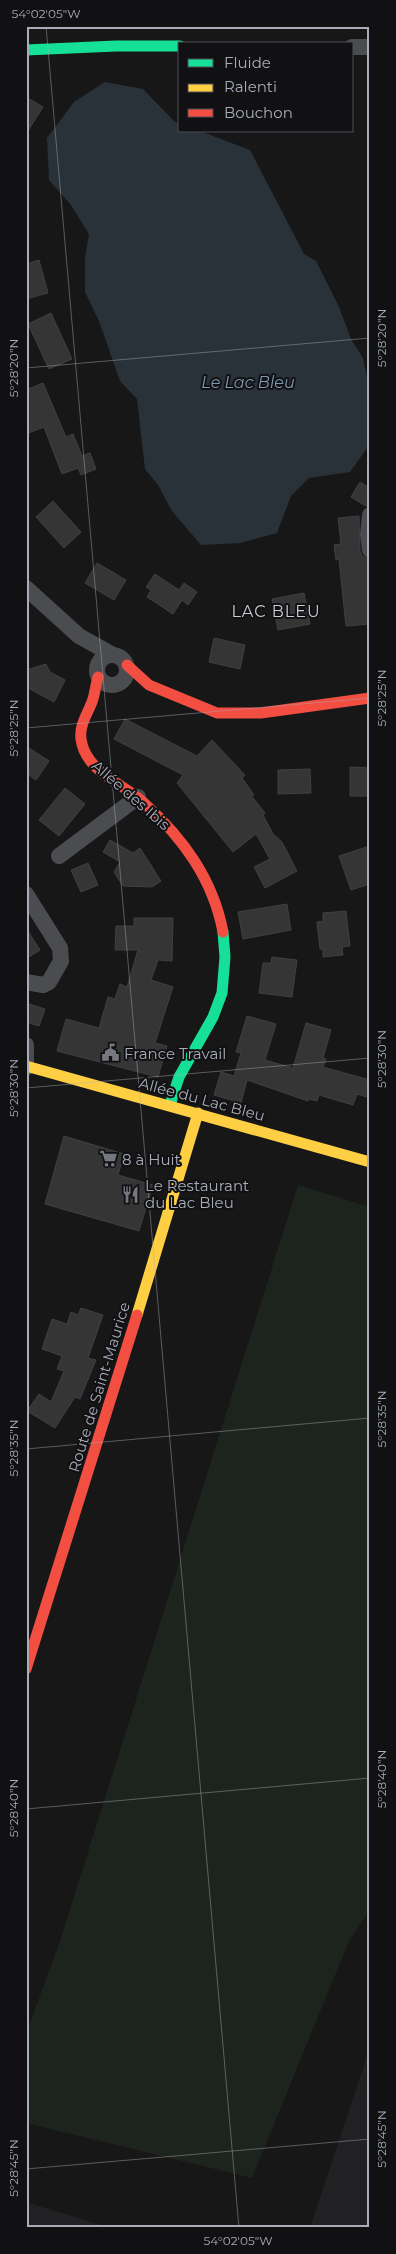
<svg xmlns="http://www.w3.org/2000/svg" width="396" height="2254" viewBox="0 0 396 2254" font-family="Montserrat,sans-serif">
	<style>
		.built { fill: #212123 }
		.green { fill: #1d241e }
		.water { fill: #2a3239 }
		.building { fill: #353536; stroke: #3f4043 }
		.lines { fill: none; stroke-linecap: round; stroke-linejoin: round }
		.street { stroke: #4b4c50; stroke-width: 16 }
		.fast { stroke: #16e098; stroke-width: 11 }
		.slow { stroke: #ffcf43; stroke-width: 11 }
		.jam { stroke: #f24e42; stroke-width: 11 }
		.ticks { fill: none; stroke: #a8adb8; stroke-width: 1; stroke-opacity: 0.45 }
		.labels { text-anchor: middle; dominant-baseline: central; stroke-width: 4; stroke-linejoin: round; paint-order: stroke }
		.street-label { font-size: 15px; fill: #a8adb8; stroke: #111113 }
		.poi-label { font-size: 15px; fill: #a8adb8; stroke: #111113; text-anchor: start }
		.water-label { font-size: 16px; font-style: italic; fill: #7f9bb3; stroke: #111113 }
		.neighbourhood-label { font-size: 16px; letter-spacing: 1px; fill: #c9ccd4; stroke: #111113 }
		.neatline { fill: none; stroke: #a8adb8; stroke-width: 2 }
		.ticks-label { font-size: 12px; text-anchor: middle; fill: #a8adb8 }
	</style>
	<rect width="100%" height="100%" fill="#171717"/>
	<g class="built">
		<path d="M370 2047V2228H310Z"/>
		<path d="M26 2202 111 2228H26Z"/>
	</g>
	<path class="green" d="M298 1185 370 1207V1910L349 1941 252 2178 26 2123V2034L60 1941Z"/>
	<path class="water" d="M105 82 143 89 175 122 180 124V131H200L250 150 304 254 316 261 339 307 351 339 363 358 370 392V444L350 472 309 478 291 496 277 533 240 543 201 545 172 511 158 485 145 469 137 399 120 381 99 321 85 292V258L89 234 71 205 49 180 47 138 74 102Z"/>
	<g class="building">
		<path d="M26 97 43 107 26 134Z"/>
		<path d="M39 260 48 293 26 299V264Z"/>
		<path d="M51 313 72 359 49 369 28 324Z"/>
		<path d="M43 383 66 437 73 434 82 456 90 453 96 469 81 475 78 468 62 474 44 427 26 434V390Z"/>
		<path d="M360 482 370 488V505L366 506 351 497Z"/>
		<path d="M53 501 81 532 64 548 36 517Z"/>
		<path d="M359 516 360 551 362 556 370 560V624L346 626 339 559 336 560 334 545 341 544 338 518Z"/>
		<path d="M97 563 126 580 114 600 85 583Z"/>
		<path d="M155 574 179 590 184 583 197 592 188 605 182 600 173 614 147 597 151 590 146 587Z"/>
		<path d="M304 593 310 624 278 630 272 599Z"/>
		<path d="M214 638 245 645 240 669 209 662Z"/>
		<path d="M46 664 50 672 65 680 54 702 26 687V670Z"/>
		<path d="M125 719 197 756 212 740 245 775 242 778 254 795H251L265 813 263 815 273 834 282 842 297 871 265 888 254 867 270 859 256 834 233 852 177 783 183 775 114 739Z"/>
		<path d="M26 746 49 761 36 780 26 773Z"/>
		<path d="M350 767 370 768V796H350Z"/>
		<path d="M310 769 311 793 278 794V770Z"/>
		<path d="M65 788 85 804 59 836 39 820Z"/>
		<path d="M110 840 133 853 140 848 161 881 152 887 123 886 114 872 120 862 103 852Z"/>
		<path d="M370 846V884L351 890 339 856Z"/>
		<path d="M88 863 98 885 81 892 71 870Z"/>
		<path d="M287 904 291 930 243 939 238 912Z"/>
		<path d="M346 911 350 946 342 947 343 955 323 957V949H320L317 922 323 921V913Z"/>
		<path d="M134 918H173L172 961 158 960 151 980 173 987 155 1043 167 1046 158 1077 57 1051 66 1019 99 1028 108 997 115 999 120 984 127 987 138 950H115L116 926H134Z"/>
		<path d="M26 928 40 950 26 959Z"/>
		<path d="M272 957 297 960 292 997 259 993 263 963H271Z"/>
		<path d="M26 1003 45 1009 39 1026 26 1022Z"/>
		<path d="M247 1016 276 1024 265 1060 293 1068 306 1023 331 1030 323 1058 326 1059 323 1067 370 1080V1098L357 1094 353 1105 319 1095 317 1101 309 1099 308 1101 247 1080 241 1103 214 1095 221 1072 234 1076 241 1053 236 1052Z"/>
		<path d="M64 1136 124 1154 118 1175 153 1185 139 1231 45 1204Z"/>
		<path d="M81 1308 103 1315 88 1358 96 1360 80 1399 75 1397 55 1428 27 1411 39 1394 51 1402 64 1371 57 1369 62 1356 42 1349 52 1319 67 1324 71 1312 78 1315Z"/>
	</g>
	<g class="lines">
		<g class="street">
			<path d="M352 47H370"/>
			<path d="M370 515 368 534 370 550"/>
			<path d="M26 588 79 636 113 655"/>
			<circle cx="112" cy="670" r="15"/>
			<path d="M59 856 138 797"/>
			<path d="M26 894 60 948 61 961 49 982 43 985 26 982"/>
			<path d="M26 1045V1068"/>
		</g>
		<g class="fast">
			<path d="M26 50 116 46H180"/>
			<path d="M170 1105 179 1077 213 1017 222 993 225 957 223 932"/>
		</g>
		<g class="slow">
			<path d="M26 1066 370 1162"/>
			<path d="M137 1315 198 1113"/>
		</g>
		<g class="jam">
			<path d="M127 665 149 685 217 713H261L370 698"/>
			<path d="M98 677C96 684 95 692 93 699 89 712 79 724 81 739 85 771 122 783 143 802 183 838 213 879 223 932"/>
			<path d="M26 1669 137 1315"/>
		</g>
	</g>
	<path class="ticks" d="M46 26 239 2228M26 368 370 338M26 728 370 698M26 1088 370 1058M26 1449 370 1418M26 1809 370 1778M26 2169 370 2139"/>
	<defs>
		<symbol id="civic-bare" viewBox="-9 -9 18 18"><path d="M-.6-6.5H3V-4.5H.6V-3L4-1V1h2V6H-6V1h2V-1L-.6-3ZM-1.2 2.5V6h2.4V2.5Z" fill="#757880" stroke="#111113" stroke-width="2.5" paint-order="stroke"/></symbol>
		<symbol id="supermarket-bare" viewBox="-9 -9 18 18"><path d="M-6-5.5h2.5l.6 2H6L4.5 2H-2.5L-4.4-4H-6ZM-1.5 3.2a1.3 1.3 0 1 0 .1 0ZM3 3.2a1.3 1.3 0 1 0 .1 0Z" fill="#757880" stroke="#111113" stroke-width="2.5" paint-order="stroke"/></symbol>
		<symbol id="restaurant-bare" viewBox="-9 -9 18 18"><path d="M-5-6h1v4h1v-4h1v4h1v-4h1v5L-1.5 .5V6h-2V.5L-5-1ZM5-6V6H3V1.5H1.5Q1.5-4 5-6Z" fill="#757880" stroke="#111113" stroke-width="2.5" paint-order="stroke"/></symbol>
	</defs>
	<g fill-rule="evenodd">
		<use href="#civic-bare" x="98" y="1040" width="25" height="25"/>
		<use href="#supermarket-bare" x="96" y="1146" width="25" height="25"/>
		<use href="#restaurant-bare" x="118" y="1182" width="25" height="25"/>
	</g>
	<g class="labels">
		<g class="street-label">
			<text transform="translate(131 795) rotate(41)">Allée des Ibis</text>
			<text transform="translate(202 1099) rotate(15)">Allée du Lac Bleu</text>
			<text transform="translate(99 1387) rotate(-73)">Route de Saint-Maurice</text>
		</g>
		<g class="poi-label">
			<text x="124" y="1053">France Travail</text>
			<text x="122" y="1159">8 à Huit</text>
			<text x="145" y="1185">Le Restaurant<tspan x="145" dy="17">du Lac Bleu</tspan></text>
		</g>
		<g class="water-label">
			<text x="248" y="382">Le Lac Bleu</text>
		</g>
		<g class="neighbourhood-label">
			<text x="276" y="611">LAC BLEU</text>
		</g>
	</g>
	<rect width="396" height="2254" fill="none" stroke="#111113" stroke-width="55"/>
	<rect x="178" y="42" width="175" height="90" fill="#111113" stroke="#4d4f55"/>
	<rect x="188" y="59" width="25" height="8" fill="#16e098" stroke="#4d4f55"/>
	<text x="224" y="68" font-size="15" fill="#a8adb8">Fluide</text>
	<rect x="188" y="84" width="25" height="8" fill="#ffcf43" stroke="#4d4f55"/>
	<text x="224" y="92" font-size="15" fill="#a8adb8">Ralenti</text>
	<rect x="188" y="109" width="25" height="8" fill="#f24e42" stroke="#4d4f55"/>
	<text x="224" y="118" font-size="15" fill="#a8adb8">Bouchon</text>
	<rect x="28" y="28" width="340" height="2198" class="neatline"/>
	<g class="ticks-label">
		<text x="46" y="18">54°02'05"W</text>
		<text transform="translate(382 338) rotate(-90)" y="4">5°28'20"N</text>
		<text transform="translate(14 368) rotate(-90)" y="4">5°28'20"N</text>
		<text transform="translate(382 698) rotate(-90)" y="4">5°28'25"N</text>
		<text transform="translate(14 728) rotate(-90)" y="4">5°28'25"N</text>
		<text transform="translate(382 1059) rotate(-90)" y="4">5°28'30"N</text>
		<text transform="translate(14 1088) rotate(-90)" y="4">5°28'30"N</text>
		<text transform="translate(382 1419) rotate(-90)" y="4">5°28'35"N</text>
		<text transform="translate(14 1448) rotate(-90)" y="4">5°28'35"N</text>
		<text transform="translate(382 1779) rotate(-90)" y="4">5°28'40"N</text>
		<text transform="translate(14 1808) rotate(-90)" y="4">5°28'40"N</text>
		<text transform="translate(382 2139) rotate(-90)" y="4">5°28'45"N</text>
		<text transform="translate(14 2168) rotate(-90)" y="4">5°28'45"N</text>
		<text x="238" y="2245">54°02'05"W</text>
	</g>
</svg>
